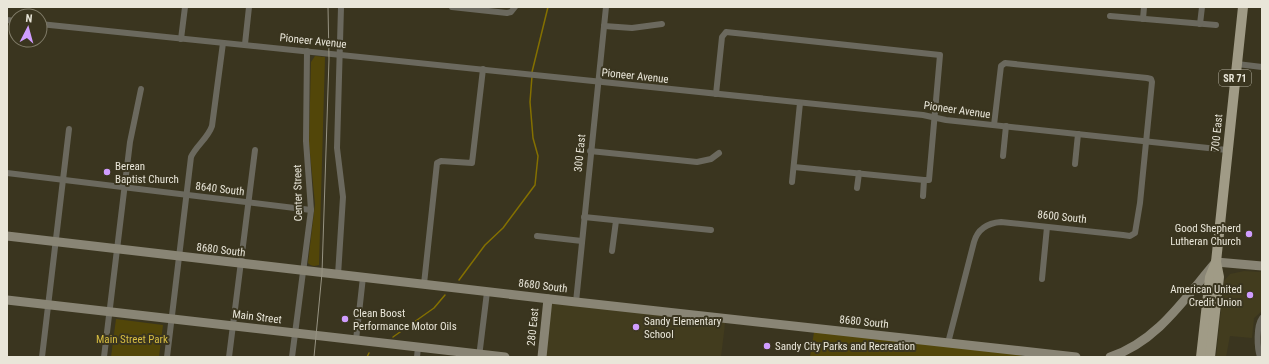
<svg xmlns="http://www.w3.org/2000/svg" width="1269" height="364" viewBox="0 0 1269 364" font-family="'Roboto Condensed',sans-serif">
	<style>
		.built { fill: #423c1e }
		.green { fill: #524609 }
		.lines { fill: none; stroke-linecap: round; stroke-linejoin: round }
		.stream { stroke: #847000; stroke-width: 1.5 }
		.street { stroke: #6b695e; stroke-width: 6 }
		.secondary { stroke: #898575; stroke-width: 9 }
		.primary { stroke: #a09b86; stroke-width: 10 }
		.tram { stroke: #979382; stroke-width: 1 }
		.poi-dot { fill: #d09dff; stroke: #3a351f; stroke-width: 1.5 }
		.labels { text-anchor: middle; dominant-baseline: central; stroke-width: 4; stroke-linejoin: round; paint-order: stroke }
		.shield { fill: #3a351f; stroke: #b4b1a1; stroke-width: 1 }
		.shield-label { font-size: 10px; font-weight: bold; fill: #e9e6d9 }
		.street-label { font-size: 11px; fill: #e9e6d9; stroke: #3a351f }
		.poi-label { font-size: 11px; fill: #e9e6d9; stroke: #3a351f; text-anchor: start }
		.park-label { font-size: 11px; fill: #d8be41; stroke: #3a351f }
	</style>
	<rect width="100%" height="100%" fill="#3a351f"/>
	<g class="built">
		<path d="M1244 271 1262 272V311L1254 318 1252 338 1230 336 1226 357H1216L1224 281 1230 274Z"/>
		<path d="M552 297 726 316 721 357H543Z"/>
	</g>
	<g class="green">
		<path d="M315 56 325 57 319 265C316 266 312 267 308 263L315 204 309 143 311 62Z"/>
		<path d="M116 319 163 325 159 357H111Z"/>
		<path d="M815 326 1022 348 1021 357H810Z"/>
	</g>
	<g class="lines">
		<g class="stream">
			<path d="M532 72 548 7"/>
			<path d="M459 280 485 245 503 228 535 185 538 156 533 138 530 102 532 76"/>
			<path d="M393 337 434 308 445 295"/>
			<path d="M367 357 369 353"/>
		</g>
		<g class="street">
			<path d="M452 7 507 13 511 12 515 7"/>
			<path d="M1110 16 1216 25"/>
			<path d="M1143 19 1144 7"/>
			<path d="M7 20 16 21"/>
			<path d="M40 24 923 115 946 120 1227 150"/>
			<path d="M1200 24 1202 7"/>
			<path d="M604 26 632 28 662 24"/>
			<path d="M181 39 185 7"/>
			<path d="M245 44 249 7"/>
			<path d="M1237 64 1262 67"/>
			<path d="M716 94 722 37 726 32 940 55 929 180H924L923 196"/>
			<path d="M590 151 697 162 711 159 719 153"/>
			<path d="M1003 156 1006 126"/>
			<path d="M1075 164 1078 134"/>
			<path d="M794 167 924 180"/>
			<path d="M7 173 311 210"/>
			<path d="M792 182 800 103"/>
			<path d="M857 188 859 173"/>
			<path d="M584 217 711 230"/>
			<path d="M537 236 582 241"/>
			<path d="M612 251 616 221"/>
			<path d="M338 275 343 197 337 148 341 7"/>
			<path d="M1042 279 1047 227"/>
			<path d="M424 284 437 163 441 161 472 163 483 69"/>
			<path d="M576 302 606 7"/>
			<path d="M356 340 363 277"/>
			<path d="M948 343 974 242C978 228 988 223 1001 222L1123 235 1130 236 1135 233 1140 203 1152 82 1151 79 1147 78 1005 63 1001 66 994 125"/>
			<path d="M42 357 69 129"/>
			<path d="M104 357 130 142 141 89"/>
			<path d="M167 357 191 157C196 146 208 138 212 126L223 43"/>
			<path d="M229 357 255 150"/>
			<path d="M292 357 311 210 306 141 307 51"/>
			<path d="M417 357 418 347"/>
			<path d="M479 357 487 292"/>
			<path d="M1260 357C1257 348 1256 326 1262 318"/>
		</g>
		<g class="secondary">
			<path d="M7 236 576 302 1076 357"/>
			<path d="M7 300 505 357"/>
			<path d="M542 357 548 299"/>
			<path d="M1110 357C1157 342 1185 298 1216 262L1262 266"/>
		</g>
		<g class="primary">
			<path d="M1201 357 1210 277 1216 262 1243 7"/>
			<path d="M1210 357 1219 277 1216 262"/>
		</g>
		<path class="tram" d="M314 357 322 273 329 59 328 7"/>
	</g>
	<g class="poi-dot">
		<circle cx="107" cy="172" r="4"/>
		<circle cx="1249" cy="234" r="4"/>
		<circle cx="1250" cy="295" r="4"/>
		<circle cx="345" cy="319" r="4"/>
		<circle cx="636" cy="327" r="4"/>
		<circle cx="767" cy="346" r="4"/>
	</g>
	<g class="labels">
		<rect class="shield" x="1219" y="70" width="32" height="16" rx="3"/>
		<g class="shield-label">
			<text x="1235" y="78">SR 71</text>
		</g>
		<g class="street-label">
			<text transform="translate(313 41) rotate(6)">Pioneer Avenue</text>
			<text transform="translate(635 76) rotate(6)">Pioneer Avenue</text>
			<text transform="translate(957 110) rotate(8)">Pioneer Avenue</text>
			<text transform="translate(1217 133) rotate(-84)">700 East</text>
			<text transform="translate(580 153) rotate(-84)">300 East</text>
			<text transform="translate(220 189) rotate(7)">8640 South</text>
			<text transform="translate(298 193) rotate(-91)">Center Street</text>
			<text transform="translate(1062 217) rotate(6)">8600 South</text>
			<text transform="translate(221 250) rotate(7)">8680 South</text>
			<text transform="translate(543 286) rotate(7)">8680 South</text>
			<text transform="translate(257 317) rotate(7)">Main Street</text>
			<text transform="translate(864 322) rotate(6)">8680 South</text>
			<text transform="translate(533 327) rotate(-84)">280 East</text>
		</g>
		<g class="poi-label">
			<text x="115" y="166">Berean<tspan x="115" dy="13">Baptist Church</tspan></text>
			<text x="1241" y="228" text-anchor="end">Good Shepherd<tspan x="1241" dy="13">Lutheran Church</tspan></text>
			<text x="1242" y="289" text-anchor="end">American United<tspan x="1242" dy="13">Credit Union</tspan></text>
			<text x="353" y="313">Clean Boost<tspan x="353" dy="13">Performance Motor Oils</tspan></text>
			<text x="644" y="321">Sandy Elementary<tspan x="644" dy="13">School</tspan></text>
			<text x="775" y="346">Sandy City Parks and Recreation</text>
		</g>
		<g class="park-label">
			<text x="132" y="339">Main Street Park</text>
		</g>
	</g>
	<rect width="1269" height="364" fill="none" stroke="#e9e6d9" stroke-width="16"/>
	<g transform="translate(28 28) rotate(6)"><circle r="19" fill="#3a351f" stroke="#807c69"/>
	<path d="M0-3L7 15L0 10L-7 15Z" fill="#d09dff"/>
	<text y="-6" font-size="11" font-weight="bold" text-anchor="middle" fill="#e9e6d9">N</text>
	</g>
</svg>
